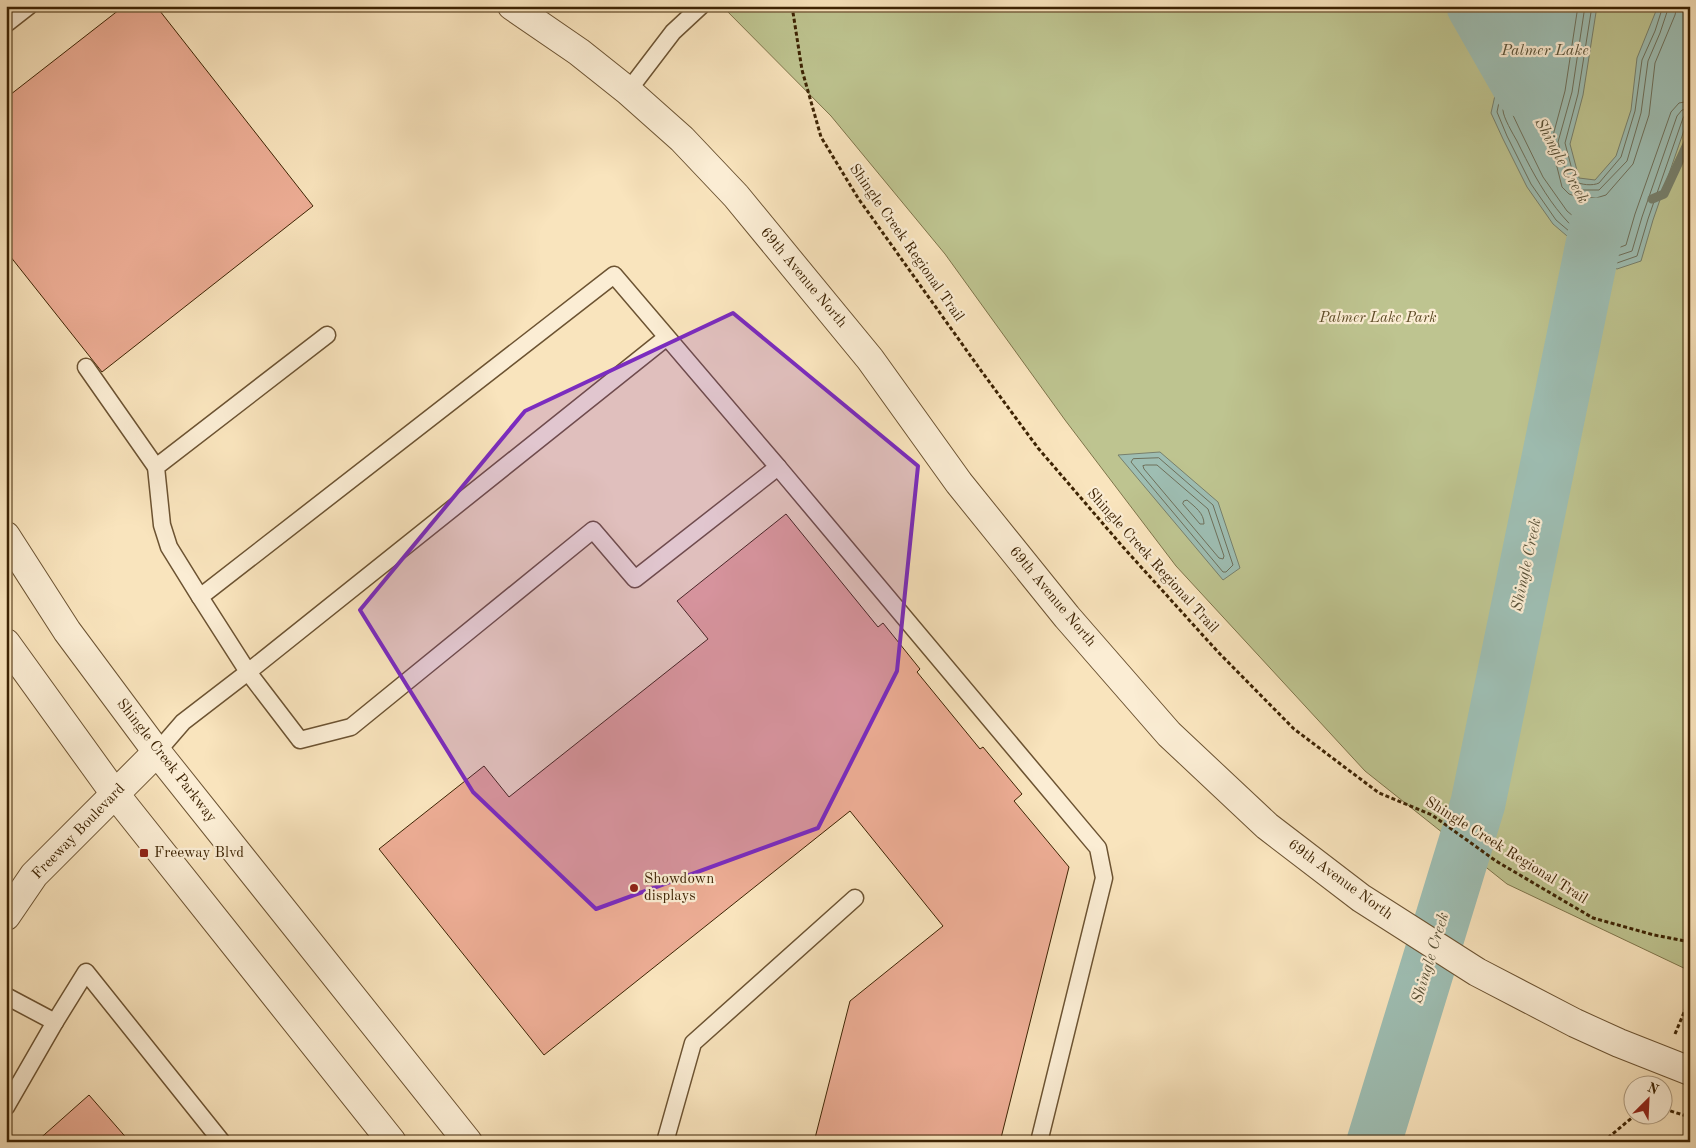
<svg xmlns="http://www.w3.org/2000/svg" width="1696" height="1148" viewBox="0 0 1696 1148" font-family="'Old Standard TT',serif">
	<style>
		.green { fill: #bec490; stroke: #7e744a }
		.water { fill: #9ebeb3; stroke: #77806d }
		.lines { fill: none; stroke-linecap: round; stroke-linejoin: round }
		.shore { stroke: #6e705b; stroke-width: 1 }
		.stream { stroke: #77806d; stroke-width: 9 }
		.river { stroke: #9ebeb3; stroke-width: 55 }
		.building { fill: #edad95; stroke: #3d2303 }
		.service-casing { stroke: #6c5332; stroke-width: 19 }
		.minor-casing { stroke: #6c5332; stroke-width: 30 }
		.tertiary-casing { stroke: #6c5332; stroke-width: 30 }
		.path { stroke: #3d2303; stroke-width: 3; stroke-dasharray: 4 2.5; stroke-linecap: butt }
		.service { stroke: #fbedd4; stroke-width: 16 }
		.minor { stroke: #fbedd4; stroke-width: 28 }
		.tertiary { stroke: #fbedd4; stroke-width: 28 }
		.marked { fill: #7b2cbf; fill-opacity: 0.2; stroke: #7b2cbf; stroke-width: 4; stroke-linejoin: round }
		.poi-dot { fill: #8f2418; stroke: #fbedd4; stroke-width: 2 }
		.labels { text-anchor: middle; dominant-baseline: central; stroke-width: 4.5; stroke-linejoin: round; paint-order: stroke }
		.street-label { font-size: 15px; fill: #3d2303; stroke: #fbedd4 }
		.park-label { font-size: 15px; font-style: italic; fill: #5d4b26; stroke: #fbedd4 }
		.poi-label { font-size: 15px; fill: #3d2303; stroke: #fbedd4; text-anchor: start }
		.water-label { font-size: 16px; font-style: italic; fill: #5a5238; stroke: #fbedd4 }
	</style>
	<rect width="100%" height="100%" fill="#f9e4bd"/>
	<filter id="stains"><feTurbulence type="fractalNoise" baseFrequency=".004" numOctaves="4"/><feColorMatrix values="0 0 0 0 .2 0 0 0 0 .09 0 0 0 0 .02 0 0 0 .5 -.17"/></filter>
	<radialGradient id="worn" r=".72"><stop offset=".6" stop-color="#630" stop-opacity="0"/><stop offset="1" stop-color="#630" stop-opacity=".3"/></radialGradient>
	<path class="green" d="M722 6H1690V971L1507 884 1365 771 1176 566 1065 420 945 254 831 116Z"/>
	<g class="water">
		<path d="M1484 6H1597L1583 95 1570 144 1579 178 1595 180 1616 156 1631 110 1637 58 1658 6H1690V113L1653 220 1641 261 1617 269 1594 259 1553 224 1527 187 1503 139 1491 113 1498 82 1501 52 1491 19Z"/>
		<path d="M1160 452 1218 502 1240 568 1223 580 1118 455Z"/>
	</g>
	<g class="lines">
		<g class="shore">
			<path d="M1490 6 1496 17 1506 52 1503 83 1497 112 1507 136 1531 184 1556 220 1596 254 1617 263 1637 256 1648 219 1683 118 1685 115H1690"/>
			<path d="M1497 6C1511 31 1514 56 1510 84 1508 92 1504 101 1503 110 1503 117 1513 134 1517 141 1540 188 1566 236 1617 256L1632 251 1642 217 1677 116 1682 110 1690 108"/>
			<path d="M1506 6 1520 50 1517 85 1511 111 1520 130 1543 177 1567 211 1604 242 1618 248 1626 245 1635 214 1671 112 1679 103 1690 101"/>
			<path d="M1578 6 1565 91 1551 143 1562 187 1569 194 1578 197 1596 198 1606 195 1633 164 1649 115 1655 63 1675 15 1677 6"/>
			<path d="M1585 6 1572 92 1558 142 1570 185 1578 190H1599L1627 161 1641 113 1648 61 1660 33 1669 6"/>
			<path d="M1592 6 1578 94 1565 143 1575 181C1580 185 1593 186 1599 183L1621 157 1635 111 1642 60 1655 31 1663 6"/>
			<path d="M1159 458 1213 505 1233 565 1226 572H1223L1131 462 1133 459Z"/>
			<path d="M1146 465H1157L1208 509 1224 556 1223 559 1219 558 1144 469 1143 466Z"/>
			<path d="M1184 501 1187 500C1195 507 1204 513 1204 524H1200L1183 504Z"/>
		</g>
		<path class="stream" d="M1652 199 1664 194 1690 138"/>
		<g class="river">
			<path d="M1474 6 1522 90"/>
			<path d="M1374 1142 1478 803 1597 225"/>
		</g>
	</g>
	<g class="building">
		<path d="M124 6H156L313 206 102 372 6 251V98Z"/>
		<path d="M786 514 878 627 883 623 920 669 917 672 980 749 983 747 1022 794 1014 801 1069 867 1000 1142H814L850 1001 943 926 850 811 544 1055 379 849 484 766 509 797 708 639 677 601Z"/>
		<path d="M89 1095 130 1142H36Z"/>
	</g>
	<g class="lines">
		<defs>
			<g id="service">
				<path d="M6 24 29 6"/>
				<path d="M628 91 673 32 701 6"/>
				<path d="M86 367 156 467"/>
				<path d="M778 467 1098 848 1104 878 1039 1142"/>
				<path d="M200 597 169 547 162 525 156 467 327 335"/>
				<path d="M157 752 183 722 248 672 300 740 351 727 593 530 635 579 778 467 614 275 200 597 248 672 667 337"/>
				<path d="M6 996 55 1022 86 972 222 1142"/>
				<path d="M6 1107 55 1022"/>
				<path d="M665 1142 693 1043 855 898"/>
			</g>
			<path id="minor" d="M6 916 34 875 157 752"/>
			<g id="tertiary">
				<path d="M512 6 579 52 628 91 682 139 736 196 870 359 959 483 1067 617 1169 734 1267 826 1361 898 1477 972 1575 1023 1619 1043 1690 1071"/>
				<path d="M6 536 67 631 157 752 468 1142"/>
				<path d="M6 643 115 794 392 1142"/>
			</g>
		</defs>
		<use href="#service" class="service-casing"/>
		<use href="#minor" class="minor-casing"/>
		<use href="#tertiary" class="tertiary-casing"/>
		<g class="path">
			<path d="M792 6 802 70 821 137 858 198 982 372 1038 448 1123 547 1218 652 1294 729 1379 793 1432 815 1496 861 1593 918 1654 935 1690 942"/>
			<path d="M1675 1034 1690 998"/>
			<path d="M1664 1109 1690 1117"/>
			<path d="M1603 1142 1634 1116"/>
		</g>
		<use href="#service" class="service"/>
		<use href="#minor" class="minor"/>
		<use href="#tertiary" class="tertiary"/>
	</g>
	<path class="marked" d="M733 313 918 466 897 671 818 828 596 909 473 792 360 610 525 411Z"/>
	<g class="poi-dot">
		<rect x="139" y="848" width="10" height="10" rx="2.5"/>
		<circle cx="634" cy="888" r="5"/>
	</g>
	<g class="labels">
		<g class="street-label">
			<text transform="translate(906 243) rotate(55)">Shingle Creek Regional Trail</text>
			<text transform="translate(803 278) rotate(50)">69th Avenue North</text>
			<text transform="translate(1152 561) rotate(48)">Shingle Creek Regional Trail</text>
			<text transform="translate(1052 597) rotate(50)">69th Avenue North</text>
			<text transform="translate(166 761) rotate(52)">Shingle Creek Parkway</text>
			<text transform="translate(79 832) rotate(-46)">Freeway Boulevard</text>
			<text transform="translate(1506 851) rotate(32)">Shingle Creek Regional Trail</text>
			<text transform="translate(1340 880) rotate(36)">69th Avenue North</text>
		</g>
		<g class="park-label">
			<text x="1378" y="318">Palmer Lake Park</text>
		</g>
		<g class="poi-label">
			<text x="154" y="853">Freeway Blvd</text>
			<text x="644" y="879">Showdown<tspan x="644" dy="17">displays</tspan></text>
		</g>
		<g class="water-label">
			<text x="1545" y="51">Palmer Lake</text>
			<text transform="translate(1561 161) rotate(61)">Shingle Creek</text>
			<text transform="translate(1527 565) rotate(-78)">Shingle Creek</text>
			<text transform="translate(1431 958) rotate(-73)">Shingle Creek</text>
		</g>
	</g>
	<rect width="1696" height="1148" fill="none" stroke="#f9e4bd" stroke-width="25"/>
	<rect x="8" y="8" width="1681" height="1133" fill="none" stroke="#3d2303" stroke-width="2.5"/>
	<rect x="12" y="12" width="1671" height="1123" fill="none" stroke="#3d2303"/>
	<g transform="translate(1648 1100) rotate(24)"><circle r="24" fill="#fbedd4" stroke="#af9c80"/>
	<path d="M0-4L9 19L0 12L-9 19Z" fill="#8f2418"/>
	<text y="-8" font-size="14" font-weight="bold" text-anchor="middle" fill="#3d2303">N</text>
	</g>
	<rect width="100%" height="100%" filter="url(#stains)"/>
	<rect width="100%" height="100%" fill="url(#worn)"/>
</svg>
